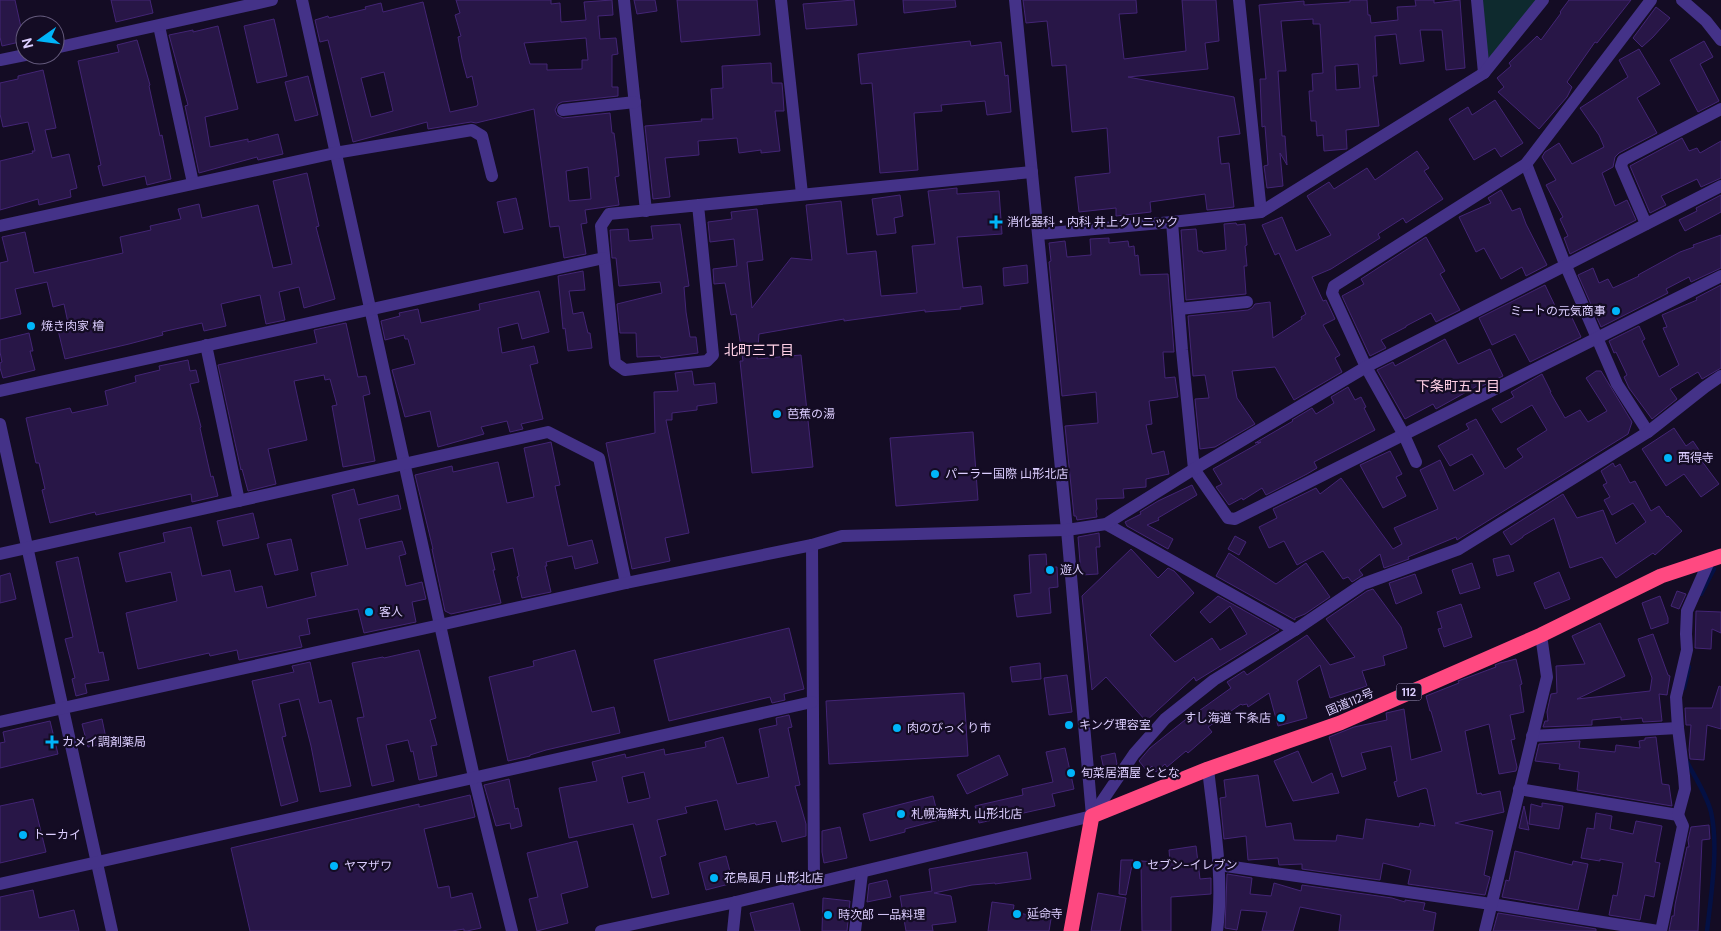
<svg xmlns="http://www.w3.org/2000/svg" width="1721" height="931" viewBox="0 0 1721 931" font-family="'DM Sans','Noto Sans JP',sans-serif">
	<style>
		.green { fill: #0e2a2e }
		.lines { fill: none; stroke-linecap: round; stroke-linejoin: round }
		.stream { stroke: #041044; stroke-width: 4.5 }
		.building { fill: #281647; stroke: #432575; fill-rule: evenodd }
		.minor { stroke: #443288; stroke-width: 12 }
		.highway { stroke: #ff4981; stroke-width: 15 }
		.poi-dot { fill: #00b5f9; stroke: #140c24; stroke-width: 2 }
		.labels { text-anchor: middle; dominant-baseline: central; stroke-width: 4.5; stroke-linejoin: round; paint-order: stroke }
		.shield { fill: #140c24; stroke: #a094bd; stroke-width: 1 }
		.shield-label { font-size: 11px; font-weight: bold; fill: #dcceff }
		.poi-label { font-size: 12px; fill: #dcceff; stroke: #140c24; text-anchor: start }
		.street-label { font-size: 12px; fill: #dcceff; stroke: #140c24 }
		.neighbourhood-label { font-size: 14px; fill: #ffd0e6; stroke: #140c24 }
	</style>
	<rect width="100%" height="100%" fill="#140c24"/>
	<path class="green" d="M1477 0H1543L1484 73Z"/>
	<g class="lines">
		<g class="stream">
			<path d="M1701 594 1714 569"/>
			<path d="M1684 688 1689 667"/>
			<path d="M1686 760C1694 776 1707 795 1711 812 1719 846 1711 896 1707 931"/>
		</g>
	</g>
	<g class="building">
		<path d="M0 0H15L24 41 2 46 0 37Z"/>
		<path d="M111 0H150L153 13 116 22Z"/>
		<path d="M456 0H551V4L560 3 561 22 586 20 584 2 612 0 613 15 598 16 600 39 616 38 618 54 612 55V87H618V96L562 102 558 104 555 110 557 115 563 118 610 113 612 133H614L617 156 619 176 615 177 619 205 585 210 587 223 581 224 586 254 564 258 559 226 550 227 534 109 476 123 471 122 428 129 427 122 353 142 328 40 320 42 315 20 328 16 329 18 366 9 365 7 381 3 383 12 423 2 450 112 477 106 478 104 472 76 467 78 462 59 458 37 461 36 455 15 460 13ZM586 38 588 60H582V69L547 70V64H530L524 43ZM384 72 393 111 371 117 361 78ZM588 167 591 199 569 201 566 171Z"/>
		<path d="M634 0H655L657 11 637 14Z"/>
		<path d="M677 0H757L760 35 681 42Z"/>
		<path d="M854 0 857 25 806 29 803 4Z"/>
		<path d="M903 0H955L956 7 904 13Z"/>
		<path d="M1023 0H1136L1137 13 1119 14 1124 59 1186 51 1182 0H1216L1219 41 1205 43 1208 69 1128 77 1234 97 1240 134 1218 137 1221 164 1229 163 1234 207 1207 210 1205 194 1150 202 1151 212 1116 216V208L1079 212 1075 177 1110 173 1107 128 1072 132 1066 65 1052 66 1047 21 1026 23Z"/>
		<path d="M1350 0H1367L1368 15H1370L1371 23 1398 20 1397 7 1416 6 1415 0H1434V3L1460 0 1465 68 1446 70 1442 30H1420L1424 61 1400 64 1396 34 1375 36 1377 76H1373L1379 126 1346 130 1347 149 1324 151 1323 135 1317 136 1316 121H1311L1309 91H1313L1312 74 1323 73 1320 24H1313V19L1281 21 1286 71H1278L1282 136H1285L1287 165 1280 153 1283 186 1267 188 1264 166 1268 165 1265 126 1262 127 1260 79H1266L1259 5 1304 1V5L1350 2ZM1358 64 1360 88 1336 90 1335 66Z"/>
		<path d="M1569 0H1631L1597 43 1595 42 1567 82 1572 87 1567 97 1539 129 1498 92 1504 87 1497 78 1511 66 1509 63 1537 36 1541 40 1561 13 1560 12Z"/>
		<path d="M1656 7 1670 18 1653 37 1642 47 1633 38Z"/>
		<path d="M274 19 287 76 257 83 244 26Z"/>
		<path d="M218 26 238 109 205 117 210 147 248 139V142L278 134 283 154 258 160 257 157 199 173 185 106 188 105 169 35 193 30V32Z"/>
		<path d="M137 40 150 85 149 86 160 136 162 135 171 179 147 185 145 176 103 186 98 166 101 165 78 61 119 52 117 45Z"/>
		<path d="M970 41 971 46 1001 42 1005 76 1008 75 1011 112 987 115 985 101 941 105 942 111 914 113 918 170 880 173 872 83 861 84 858 54Z"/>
		<path d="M1704 41 1713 57 1700 64 1719 101 1698 112 1670 60Z"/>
		<path d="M1639 49 1660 84 1637 98 1657 133 1619 153 1615 157 1613 167 1602 173 1615 206 1627 200 1636 220 1570 254 1564 238 1568 236 1560 219 1563 217 1546 185 1556 180 1542 157 1545 152 1559 143 1572 164 1604 147 1599 135 1580 108 1628 77 1619 60Z"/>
		<path d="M771 63 772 83H782L783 95 784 111H775L780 151 761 153V150L739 153 737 138 698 141 699 155 665 158 670 197 653 199 645 126 702 121 701 119H713L711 89 723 88 722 66Z"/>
		<path d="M43 70 56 128 45 130 52 158 69 154 77 188 70 190 71 197 39 205 38 199 0 210V161L33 153 32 151H35L28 122 3 127 0 114V83L18 79V76Z"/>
		<path d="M308 76 318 115 295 121 285 82Z"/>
		<path d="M1495 100 1523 143 1501 157 1495 148 1474 160 1449 119 1468 107 1472 115Z"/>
		<path d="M1682 138 1689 151 1697 148 1700 153 1721 141V178L1701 187 1697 179 1661 196 1666 205 1650 213 1630 166Z"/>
		<path d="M1417 151 1429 168 1424 171 1443 199 1406 223 1403 218 1378 234 1380 238 1331 269 1312 277 1323 301 1326 300 1335 319 1323 325 1340 355 1335 358 1342 372 1294 400 1275 367 1232 371 1237 398 1255 424 1215 447 1200 449 1195 399 1209 398 1205 375 1193 376 1188 316 1248 310 1252 308 1255 304 1270 302 1273 338 1302 319 1301 317 1306 314 1279 253 1275 255 1262 225 1282 217 1296 251 1331 235 1307 196 1329 182 1334 189 1367 168 1375 180Z"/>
		<path d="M307 173 319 226 316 227 335 299 304 308 299 287 279 292 285 320 266 324 260 295 221 304 226 326 204 331 202 323 162 332 163 335 129 344 65 359 57 326 68 323 64 304 53 307 47 282 15 289 21 314 0 319V263L8 261 2 237 25 232 34 273 123 253 120 237 151 230 150 226 181 219 178 209 199 204 202 218 258 205 273 268 292 264 273 181Z"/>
		<path d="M957 188V194L999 191 1002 234 957 237 963 288 981 286 983 304 960 307 961 309 925 312V310L844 321V319L759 334 757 359 801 355 813 467 752 473 740 361H743L736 314 731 315 725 283 714 284 713 269 737 266 734 239 710 242 708 222 732 219 731 212 757 209 763 260 747 262 752 308 791 258 812 260 806 205 841 201 847 254 876 251 881 296 917 293 912 246 935 244 928 191Z"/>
		<path d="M1501 190 1512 211 1520 208 1526 224 1547 265 1526 276 1522 267 1501 279 1484 248 1476 252 1459 217 1491 203 1488 198Z"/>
		<path d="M900 195 903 216 894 218 896 233 877 235 872 199Z"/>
		<path d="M1721 195V212L1685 231 1679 220 1697 211 1696 208Z"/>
		<path d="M516 198 523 229 504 233 497 202Z"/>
		<path d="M1236 223 1237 225 1245 224 1247 245 1245 246 1247 266H1244L1246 294 1186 300 1181 230 1196 229 1198 251H1202L1203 253 1226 250 1224 224Z"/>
		<path d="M680 224 689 286 684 287 686 312 690 337H696L698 353 661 358 660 356 637 357 636 333H620L617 304 662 293 660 282 619 286 616 258H612L610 230 628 229 629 241 653 239 651 226Z"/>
		<path d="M1721 235V268L1691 282 1689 277 1666 289 1668 293 1601 327 1578 275 1593 268 1599 283 1608 279 1613 288 1639 276 1638 275 1680 252 1694 247 1693 245Z"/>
		<path d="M1426 237 1445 271 1440 274 1460 310 1436 322 1431 313 1406 326V327L1381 340 1386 348 1370 356 1342 296 1364 284 1361 279Z"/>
		<path d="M1109 238V243L1128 241 1129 247 1134 246 1135 256 1138 255 1140 275 1168 274 1174 352H1163L1165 378 1175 377 1178 397 1149 401 1152 424 1146 425 1152 454 1164 451 1169 474 1146 479V487L1123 489 1124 498 1096 499 1097 509 1096 511 1097 517 1077 520 1076 516H1074L1065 426 1098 423 1096 392 1062 396 1049 262 1051 261 1049 243 1065 241 1067 257 1091 255 1090 239Z"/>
		<path d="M1027 265 1028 283 1004 286 1003 268Z"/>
		<path d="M583 271 585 290 569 291 573 314 583 312 588 333H590L592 348 568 351 565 328 563 329 558 276Z"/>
		<path d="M1545 285 1558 312 1567 307 1581 337 1530 362 1515 334 1492 345 1479 318Z"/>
		<path d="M1721 285V368L1702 379 1698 372 1670 389 1677 399 1652 419 1629 388 1624 377 1627 375 1616 352 1614 353 1609 341 1639 326 1645 339 1642 341 1659 377 1679 365 1663 328 1667 327 1662 315 1697 300 1696 298Z"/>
		<path d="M539 291 549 332 522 339 518 323 498 328 502 353 534 346 538 363 530 365 543 419 521 424 523 429 510 432 507 421 481 427 484 434 438 447 430 411 405 417 392 370 415 364 408 339H405L404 335 385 340 381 321 400 316 399 313 418 309 421 323 480 310 479 304Z"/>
		<path d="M346 323 358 377 366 376 370 394 363 396 375 461 343 467 332 406 337 405 330 379 325 380 324 375 294 381 307 440 268 449 276 484 248 491 242 469 241 470 218 365 317 343 314 330Z"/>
		<path d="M29 333 33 351H30L35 370 3 378 0 368V363L2 362 0 352V340Z"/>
		<path d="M1445 339 1458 364 1490 349 1503 376 1478 388 1477 386 1436 409 1433 404 1405 419 1377 370 1393 362 1395 366Z"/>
		<path d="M188 360 190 371 196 370 199 382 190 384 201 427 200 428 211 477 213 476 218 496 192 502 191 494 96 515 95 512 50 523 42 490 45 489 39 463H36L26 418 70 408 72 413 108 405 105 391 136 382 135 376 160 370 159 366Z"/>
		<path d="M692 371 694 385 715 383 717 403 697 406V410L672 413V420H666L689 533 665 538 670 561 632 569 606 443 655 433 654 392 678 391 675 373Z"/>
		<path d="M1596 371H1601L1632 422 1628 434 1457 540 1456 537 1408 557 1409 559 1384 568 1380 554 1359 570 1363 575 1352 582 1348 577 1343 579 1323 551 1297 565 1284 541 1269 548 1259 527 1277 518 1273 509 1316 488 1320 494 1341 478 1393 549 1402 544 1394 528 1438 509 1420 470 1440 460 1454 491 1484 474 1472 454 1450 466 1438 446 1469 429 1466 424 1476 419 1505 469 1523 457 1517 449 1547 430 1532 405 1501 423 1492 409 1514 397 1511 392 1542 374 1551 392H1550L1565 418 1580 410 1588 422 1607 411 1586 378Z"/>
		<path d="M1348 387 1355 400 1361 397 1366 407 1364 408 1375 430 1314 462 1317 468 1307 474 1266 495 1262 488 1243 500 1242 498 1229 505 1216 487 1222 484 1213 469 1261 442 1255 443 1293 421 1292 420 1312 408 1316 414 1334 403 1331 397Z"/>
		<path d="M1674 428 1686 446 1693 441 1701 453 1698 456 1719 484 1701 497 1684 474 1666 486 1642 449Z"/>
		<path d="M973 432 978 500 896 506 890 438Z"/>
		<path d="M551 442 560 485 555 486 568 546 592 540 598 563 575 569 572 556 546 562 547 566H545L551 592 522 598 517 577 519 576 513 548 491 553 495 570H493L501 603 451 614 445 611 432 549H433L415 475 452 466 453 472 498 462 507 503 534 497 524 448Z"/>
		<path d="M1390 451 1402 474 1396 477 1406 496 1383 508 1360 465Z"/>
		<path d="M1613 463 1615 467 1620 464 1630 483 1635 481 1651 511 1659 506 1667 517 1668 516 1682 531 1655 555 1653 553 1616 578 1602 557 1570 568 1554 518 1523 536V537L1511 545 1503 532 1563 494 1577 518 1603 510 1616 544 1646 522 1633 503 1612 515 1604 500 1610 497 1603 485 1607 483 1601 471Z"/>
		<path d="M1192 485 1197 495 1158 518 1159 520 1147 525 1173 539 1168 549 1127 526 1125 522 1141 514 1140 512 1158 501Z"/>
		<path d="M354 489 358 505 398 495 401 509 359 519 366 549 402 541 406 554 399 556 406 586 422 582 426 599 412 602 416 622 364 633 358 609 307 619 310 634 299 636 302 647 239 660 237 650 210 656 209 653 138 669 126 613 177 601 171 572 126 582 119 553 165 542 163 533 191 527 202 576 230 570 235 592 262 586 267 608 316 596 311 573 348 565 332 495Z"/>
		<path d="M253 513 259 538 223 546 217 521Z"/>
		<path d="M1099 533 1100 547H1096L1098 574 1081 575 1078 537Z"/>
		<path d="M1235 536 1246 542 1239 555 1228 549Z"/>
		<path d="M291 539 298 570 275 575 267 544Z"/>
		<path d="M1131 549 1158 578 1168 568 1174 571 1194 593 1150 635 1175 662 1212 638 1220 650 1247 634 1230 606 1210 623 1200 612 1218 596 1279 630 1196 681 1194 677 1146 721 1106 677 1092 690 1082 596Z"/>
		<path d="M1229 553 1276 584 1306 563 1330 597 1305 614 1295 618V620L1216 576Z"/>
		<path d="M1046 554 1047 568 1057 567 1058 587 1049 588 1051 613 1017 617 1014 595 1031 593 1029 555Z"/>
		<path d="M1509 555 1514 571 1497 576 1493 559Z"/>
		<path d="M78 557 99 653 103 652 109 680 85 684 87 693 76 696 72 679 75 678 65 639 73 637 56 562Z"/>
		<path d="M1472 563 1480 588 1460 594 1452 570Z"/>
		<path d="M1559 572 1570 599 1545 609 1534 583Z"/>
		<path d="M10 573 16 599 0 603V576Z"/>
		<path d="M1415 574 1422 593 1396 604 1389 583Z"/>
		<path d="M1373 589 1401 627 1407 648 1383 656 1385 665 1362 671 1367 686 1330 698 1320 665 1297 681 1307 718 1278 726 1269 693 1248 707 1247 704 1242 705 1241 704 1208 727 1212 732 1188 753 1186 751 1167 767 1165 764 1156 772 1152 766 1147 771 1139 761 1150 748 1195 712 1196 713 1231 688 1227 682 1244 671 1247 675 1307 635 1330 665 1355 657 1326 619 1367 591Z"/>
		<path d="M1677 591 1686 594 1679 609 1671 606Z"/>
		<path d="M1660 596 1668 618V623L1651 629 1642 603Z"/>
		<path d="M1461 604 1472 637 1444 647 1438 629 1442 628 1437 612Z"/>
		<path d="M1696 611 1721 612V633L1712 629 1711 649 1695 648Z"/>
		<path d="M1600 623 1625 676 1577 699 1650 691 1652 678 1638 639 1653 634 1668 675 1670 676 1667 695 1659 694 1662 721 1643 722 1642 718 1621 720V717L1592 720V725L1543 727 1545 721H1548L1547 712 1551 694 1557 693 1556 666 1585 664 1572 636Z"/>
		<path d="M789 628 804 689 784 694 785 700 772 703 770 697 669 721 654 660Z"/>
		<path d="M419 650 436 718 430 720 437 745 431 746 437 776 419 780 413 751 411 752 408 740 386 745 394 781 372 786 357 718 364 717 352 663 383 657 384 658Z"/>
		<path d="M575 650 592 712 614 707 620 733 546 750 530 755V756L508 761 489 677 534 666 533 661Z"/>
		<path d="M1516 659 1522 684 1520 685 1524 712 1510 715 1515 739 1511 740 1517 767 1516 771 1499 774 1489 724 1465 731 1477 794 1481 793 1482 795 1500 791 1504 812 1455 823 1493 831 1484 875 1490 877 1485 895 1408 884 1411 870 1383 863 1380 880 1302 869V864L1279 865 1278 858 1248 860 1246 836 1224 839 1220 798 1226 797 1224 780 1258 775 1266 827 1291 823 1294 840 1336 841 1337 835 1363 839 1366 819 1419 827 1420 823 1435 826 1427 789 1425 788 1398 797 1394 782 1397 781 1391 746 1361 753 1366 769 1342 777 1329 737 1354 727 1387 720 1386 713 1404 709 1411 760 1442 751 1431 711H1430L1426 696 1459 683 1458 681 1496 667 1495 665 1500 663Z"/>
		<path d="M310 662 319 703 331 700 351 786 320 792 311 746 299 699 279 704 286 736 282 737 298 801 281 806 252 681 294 672 292 666Z"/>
		<path d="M1040 663 1041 679 1012 682 1010 667Z"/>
		<path d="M1067 675 1072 712 1049 715 1044 678Z"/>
		<path d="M1719 686 1721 687V729L1707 725 1704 760 1690 759 1689 750 1691 725H1686L1685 708H1712Z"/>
		<path d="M964 693 968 756 829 764 826 701Z"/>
		<path d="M789 715 792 727 788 728 800 785 795 786 806 824V836L782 842 776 821 756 825 755 823 725 830 717 800 685 807 687 813 657 820 666 855 660 857 669 894 652 898 633 824 569 838 559 788 597 781 592 762 625 754 626 758 664 749 665 755 706 747 705 742 723 737 737 784 769 777 759 729 777 725 776 718ZM644 772 650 798 628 803 622 777Z"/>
		<path d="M102 719 107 743 88 747 82 724Z"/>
		<path d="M50 721 58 754 0 768V743L5 742 3 732Z"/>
		<path d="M1656 737 1662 784 1669 785 1672 806 1577 790 1579 772 1559 769 1560 764 1535 761 1539 744 1580 741 1579 748 1615 752 1616 745 1640 748 1639 741 1645 740V738Z"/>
		<path d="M1065 748 1074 789 1052 794 1055 806 979 823 975 806 1023 795 1022 789 1053 782 1046 752Z"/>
		<path d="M1298 751 1312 783 1332 773 1339 793 1293 801 1274 761Z"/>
		<path d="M1115 753 1117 764 1112 772 1105 774 1101 756Z"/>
		<path d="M999 755 1008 775 967 794 957 775Z"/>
		<path d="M509 779 515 809 518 808 522 826 511 829 510 823 496 826 484 785Z"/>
		<path d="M470 795 475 817 424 829 438 888 449 886 451 898 472 893 481 928 467 931H464V929L452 931H250L231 848 419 804V807Z"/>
		<path d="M933 796 939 820 905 829V832L870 841 863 814Z"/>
		<path d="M33 799 46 852 0 863V806Z"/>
		<path d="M1542 803 1563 806 1559 829 1529 824 1531 804 1542 807Z"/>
		<path d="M1524 806 1529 830 1519 828Z"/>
		<path d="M1596 813 1612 816 1610 829 1633 834 1636 821 1662 826 1655 862 1660 863 1654 897 1645 895 1640 920 1609 915 1613 895 1617 896 1623 863 1600 859V861L1581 858 1587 828 1594 829Z"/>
		<path d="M1709 825 1710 839 1702 840 1698 931H1669L1672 916H1674L1675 905 1687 847H1689L1688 840 1691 827Z"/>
		<path d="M840 827 847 858 824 863 822 852V831Z"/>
		<path d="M577 841 588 887 561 894 568 923 537 931 529 899 538 897 527 853Z"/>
		<path d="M1196 846 1200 879 1211 878V894L1171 897V931H1142L1141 861 1170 863 1169 850Z"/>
		<path d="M1515 851 1572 865 1573 861 1588 864 1578 910 1502 897 1506 880 1509 881Z"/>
		<path d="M1027 852 1031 879 995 884V883L972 885 934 893 951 896 956 922 932 925 933 931H906L900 896 932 891 929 869Z"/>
		<path d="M726 856 733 883 706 890 699 863Z"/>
		<path d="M1121 860H1133L1126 895 1119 894Z"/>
		<path d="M1227 874 1252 878 1250 894 1271 896 1274 883 1301 891 1302 885 1392 898 1405 902V900L1425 903 1423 910 1436 913 1433 931H1339L1341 915 1300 907 1293 931H1262L1267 912 1241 910 1237 930 1225 928Z"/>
		<path d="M887 880 891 897 867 902 869 884Z"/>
		<path d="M33 890 39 918 74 910 79 931H0V897Z"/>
		<path d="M1098 893 1126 898 1120 931H1091Z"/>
		<path d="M823 898 850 901 847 931H822Z"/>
		<path d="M992 902 1014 905 1013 912 1051 919 1049 931H988Z"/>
		<path d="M793 903 800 931H755L750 913Z"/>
		<path d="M1498 913 1596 929V931H1493Z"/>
	</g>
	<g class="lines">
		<g class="minor">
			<path d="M302 0 440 625 474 777 512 931"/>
			<path d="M624 0 646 211"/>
			<path d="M781 0 802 194"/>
			<path d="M1015 0 1067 530 1092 816"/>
			<path d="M1239 0 1261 212"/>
			<path d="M1477 0 1484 73"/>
			<path d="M1682 0 1706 21 1721 40"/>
			<path d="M159 26 193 183"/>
			<path d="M55 48 272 0"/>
			<path d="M0 60 25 55"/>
			<path d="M563 110 635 102"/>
			<path d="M1526 164 1565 264 1617 384 1648 432"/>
			<path d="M698 205 713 355 707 361 625 370 615 363 601 226 609 214 1032 172"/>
			<path d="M1172 222 1182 350 1194 469 1228 518 1235 519 1721 276"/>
			<path d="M1646 224 1621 166 1623 160 1721 109"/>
			<path d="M0 226 335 153 472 130 482 136 492 176"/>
			<path d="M1039 234 1172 222 1261 212 1484 73 1543 0"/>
			<path d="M1179 309 1247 302"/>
			<path d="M206 345 239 501"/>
			<path d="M0 391 604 258"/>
			<path d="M0 424 112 931"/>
			<path d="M1416 462 1404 435 1366 367 1332 293 1334 286 1526 164 1651 0"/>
			<path d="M1106 524 1295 630"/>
			<path d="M812 545 814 883"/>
			<path d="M0 554 548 432 599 458 626 583"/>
			<path d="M0 722 440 625 626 583 812 545 842 536 1067 530 1106 524 1194 469 1366 367 1721 186"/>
			<path d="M1532 736 1678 728"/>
			<path d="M1208 769C1214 823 1224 877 1217 931"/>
			<path d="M1519 789 1678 815 1683 826 1661 931"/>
			<path d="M1678 815 1685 789 1684 776 1678 728 1676 697 1687 650 1686 634 1687 611 1710 559"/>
			<path d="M1219 865 1491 904 1658 931"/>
			<path d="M0 884 812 702"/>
			<path d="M601 931 736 902 1092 816 1134 754 1165 719 1214 680 1295 630 1363 584 1459 549 1648 432 1705 387 1721 376"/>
			<path d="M733 931 736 902"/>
			<path d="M855 931 862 873"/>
			<path d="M1485 931 1547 677 1541 635"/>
		</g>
		<path class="highway" d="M1071 931 1092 816 1208 769 1340 723 1541 635 1661 576 1721 556"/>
	</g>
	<g class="poi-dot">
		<path d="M993.5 214.5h5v5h5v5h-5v5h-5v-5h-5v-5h5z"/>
		<circle cx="1616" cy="311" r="5"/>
		<circle cx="31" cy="326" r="5"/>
		<circle cx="777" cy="414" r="5"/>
		<circle cx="1668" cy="458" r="5"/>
		<circle cx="935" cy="474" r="5"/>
		<circle cx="1050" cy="570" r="5"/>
		<circle cx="369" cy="612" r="5"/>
		<circle cx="1281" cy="718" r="5"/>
		<circle cx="1069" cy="725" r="5"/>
		<circle cx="897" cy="728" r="5"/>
		<path d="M49.5 734.5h5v5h5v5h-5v5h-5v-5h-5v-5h5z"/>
		<circle cx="1071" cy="773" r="5"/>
		<circle cx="901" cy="814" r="5"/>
		<circle cx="23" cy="835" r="5"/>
		<circle cx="1137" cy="865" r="5"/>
		<circle cx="334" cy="866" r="5"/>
		<circle cx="714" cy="878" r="5"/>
		<circle cx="1017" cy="914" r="5"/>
		<circle cx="828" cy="915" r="5"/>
	</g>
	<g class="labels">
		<rect class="shield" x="1396.5" y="683.5" width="25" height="17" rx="4"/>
		<g class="shield-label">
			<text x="1409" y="692">112</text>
		</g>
		<g class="poi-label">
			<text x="1007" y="222">消化器科・内科 井上クリニック</text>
			<text x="1606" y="311" text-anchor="end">ミートの元気商事</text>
			<text x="41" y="326">焼き肉家 檜</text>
			<text x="787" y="414">芭蕉の湯</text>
			<text x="1678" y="458">西得寺</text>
			<text x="945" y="474">パーラー国際 山形北店</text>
			<text x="1060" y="570">遊人</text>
			<text x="379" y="612">客人</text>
			<text x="1271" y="718" text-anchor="end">すし海道 下条店</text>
			<text x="1079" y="725">キング理容室</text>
			<text x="907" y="728">肉のびっくり市</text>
			<text x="62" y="742">カメイ調剤薬局</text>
			<text x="1081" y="773">旬菜居酒屋 ととな</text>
			<text x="911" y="814">札幌海鮮丸 山形北店</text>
			<text x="33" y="835">トーカイ</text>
			<text x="1147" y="865">セブン-イレブン</text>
			<text x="344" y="866">ヤマザワ</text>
			<text x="724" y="878">花鳥風月 山形北店</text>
			<text x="1027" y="914">延命寺</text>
			<text x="838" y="915">時次郎 一品料理</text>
		</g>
		<g class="street-label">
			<text transform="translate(1350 702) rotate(-23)">国道112号</text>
		</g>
		<g class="neighbourhood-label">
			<text x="759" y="350">北町三丁目</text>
			<text x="1458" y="386">下条町五丁目</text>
		</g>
	</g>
	<g transform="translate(40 40) rotate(256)"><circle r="24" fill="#140c24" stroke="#645a7c"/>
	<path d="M0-4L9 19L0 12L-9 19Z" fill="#00b5f9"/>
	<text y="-8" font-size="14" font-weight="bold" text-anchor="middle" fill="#dcceff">N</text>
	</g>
</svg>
